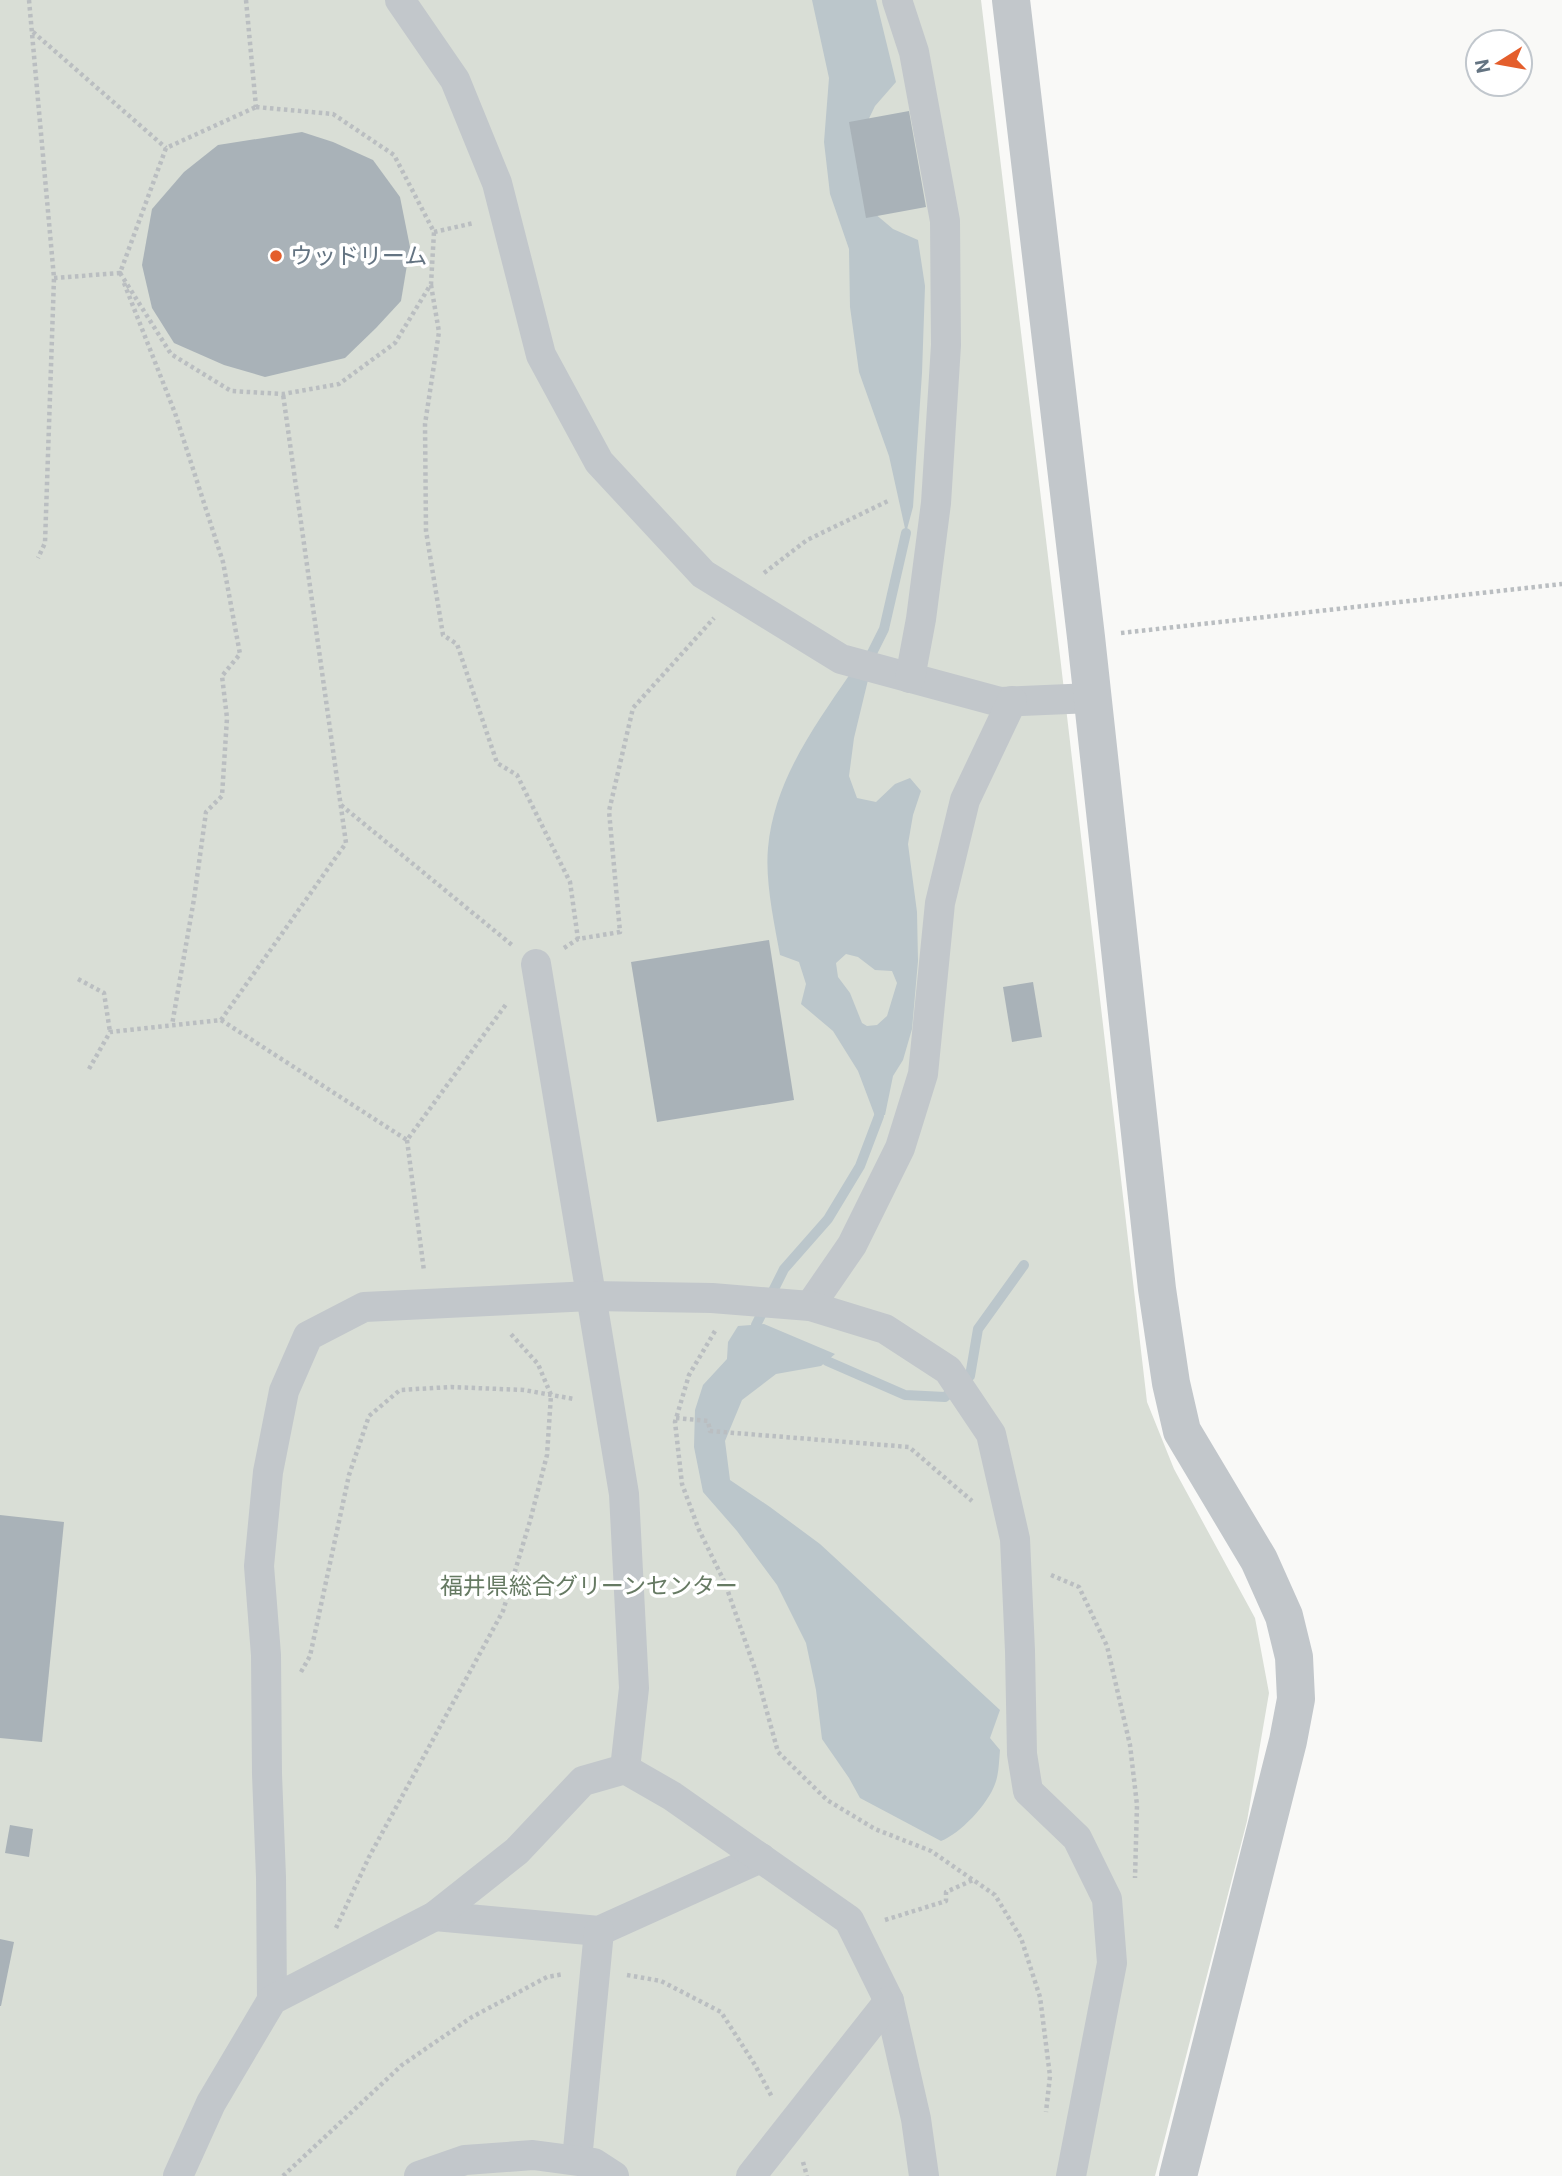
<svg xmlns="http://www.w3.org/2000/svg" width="1562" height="2176" viewBox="0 0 1562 2176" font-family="Roboto,'Noto Sans JP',sans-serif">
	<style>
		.green { fill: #d9ded6 }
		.water { fill: #bbc6cb; fill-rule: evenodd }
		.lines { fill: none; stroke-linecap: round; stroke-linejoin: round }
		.stream { stroke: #bbc6cb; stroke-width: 10 }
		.building { fill: #a9b2b8 }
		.path { stroke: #babec1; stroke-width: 4.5; stroke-dasharray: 3.5 3.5; stroke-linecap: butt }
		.pedestrian { stroke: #c2c7cb; stroke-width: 30 }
		.tertiary { stroke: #c2c7cb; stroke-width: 38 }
		.poi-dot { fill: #e45e2c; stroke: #fff; stroke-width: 2.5 }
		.labels { text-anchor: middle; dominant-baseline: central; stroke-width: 7; stroke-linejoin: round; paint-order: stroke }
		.poi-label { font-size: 23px; fill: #647482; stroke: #fff; text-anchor: start }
		.park-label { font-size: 23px; fill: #667a63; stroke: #fff }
	</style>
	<rect width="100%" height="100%" fill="#f9f9f7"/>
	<path class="green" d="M0 0H981L1060 656 1147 1402 1174 1469 1255 1618 1269 1693 1247 1821 1155 2176H0Z"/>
	<g class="water">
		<path d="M812 0H876L896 82 875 106 859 139 874 213 893 229 918 240 925 286 922 373 913 507 906 533 889 456 859 372 850 307 849 249 830 194 824 142 829 78Z"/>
		<path d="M850 674 868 680 854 738 849 776 857 798 876 802 895 784 910 778 921 791 913 815 908 844 917 912 918 961 912 1029 903 1060 893 1076 885 1115 875 1116 858 1071 833 1031 801 1004 806 984 799 962 780 955C774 922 765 881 768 848 774 781 814 727 850 674ZM846 954 858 957 875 970 892 971 897 983 887 1016 877 1025 867 1026 862 1023 850 993 838 977 836 963Z"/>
		<path d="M764 1324 835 1354 821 1366 776 1374 742 1400 725 1441 730 1480 770 1507 820 1544 1000 1710 990 1738 1000 1750C999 1761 999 1774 995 1784 988 1804 960 1834 941 1841L860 1798 849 1778 822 1739 816 1690 806 1643 777 1585 737 1531 703 1492 694 1447 695 1410 703 1385 727 1359 728 1342 738 1326Z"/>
	</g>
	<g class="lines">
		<g class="stream">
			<path d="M867 663 884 629 906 533"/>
			<path d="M756 1325 784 1269 828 1219 860 1166 879 1116"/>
			<path d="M827 1361 905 1395 945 1397 970 1376 978 1329 1024 1265"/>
		</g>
	</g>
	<g class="building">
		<path d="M909 111 926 207 866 218 849 122Z"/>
		<path d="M302 132 333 142 373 160 400 197 410 247 401 301 376 328 345 358 265 377 224 365 174 343 152 308 142 265 152 209 184 172 218 145Z"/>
		<path d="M769 940 794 1100 657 1122 631 962Z"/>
		<path d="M1033 982 1042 1037 1012 1042 1003 987Z"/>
		<path d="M0 1515 64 1522 42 1742 0 1738Z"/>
		<path d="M10 1825 33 1829 29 1857 5 1853Z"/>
		<path d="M0 1939 14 1942 1 2006H0Z"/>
	</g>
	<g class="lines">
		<g class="path">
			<path d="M29 0 54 278 45 543 38 558"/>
			<path d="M246 0 256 107"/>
			<path d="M33 32 166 148"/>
			<path d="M256 107 333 114 394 155 434 232 431 284 395 343 339 384 283 394 231 391 171 354 120 273 166 148Z"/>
			<path d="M434 232 474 223"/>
			<path d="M54 278 120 273V275"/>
			<path d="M124 283 175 413 223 562 240 654 222 676 227 718 222 796 206 812 194 899 172 1025"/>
			<path d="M431 285 439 332 425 424 426 531 443 635 457 644 497 763 517 775 570 882 578 939"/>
			<path d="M764 573 807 540 888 501"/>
			<path d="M1121 633 1562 584"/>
			<path d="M341 805 512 945"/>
			<path d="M564 948 578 939 620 932 609 811 633 708 714 618"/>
			<path d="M78 979 104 993 110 1032"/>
			<path d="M221 1020 407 1140 507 1003"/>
			<path d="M89 1069 110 1032 221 1020 346 843 283 394"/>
			<path d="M407 1140 424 1271"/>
			<path d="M715 1331 689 1375 675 1422 682 1484 699 1530 725 1583 756 1672 778 1752 827 1800 875 1829 931 1851 995 1895 1021 1938 1040 1997 1050 2076 1046 2112"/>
			<path d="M676 1418 708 1421 710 1431 909 1447 972 1501"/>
			<path d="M1051 1575 1079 1587 1107 1646 1130 1745 1137 1805 1135 1878"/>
			<path d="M301 1672 310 1656 349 1475 369 1416 400 1390 451 1387 524 1390 574 1399"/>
			<path d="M885 1920 946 1901V1892L973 1880"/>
			<path d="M336 1928 369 1857 503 1611 530 1521 547 1455 551 1395 538 1364 510 1333"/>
			<path d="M627 1975 661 1981 721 2012 755 2065 772 2097"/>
			<path d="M803 2162 807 2176"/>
			<path d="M283 2176 402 2065 472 2017 547 1977 564 1974"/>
		</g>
		<g class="pedestrian">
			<path d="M400 0 455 80 497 183 541 355 599 462 703 574 841 659 1000 702 1092 698"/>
			<path d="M897 0 914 52 945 221 946 345 936 503 921 619 910 678"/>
			<path d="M536 964 624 1494 634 1688 625 1769"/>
			<path d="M810 1306 852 1245 900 1148 923 1074 940 903 965 800 1012 701"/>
			<path d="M435 1916 599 1931 761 1858"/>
			<path d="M272 2000 271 1877 267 1774 266 1655 259 1566 268 1472 284 1391 308 1336 364 1307 591 1296 712 1298 810 1306 885 1329 948 1370 991 1434 1015 1539 1020 1651 1022 1754 1028 1791 1077 1838 1107 1899 1112 1963 1071 2176"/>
			<path d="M577 2160 599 1931"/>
			<path d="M178 2176 211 2103 272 2000 435 1916 517 1851 583 1781 625 1769 672 1796 849 1920 889 2001 916 2119 924 2176"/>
			<path d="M419 2176 465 2160 533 2155 594 2163 614 2176"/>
			<path d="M751 2176 889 2001"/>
		</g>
		<path class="tertiary" d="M1011 0 1086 637 1157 1289 1171 1383 1182 1431 1259 1560 1284 1616 1294 1657 1296 1699 1288 1741 1178 2176"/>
	</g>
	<circle class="poi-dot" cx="276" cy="256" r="7"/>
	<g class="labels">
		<g class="poi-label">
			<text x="290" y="256">ウッドリーム</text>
		</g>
		<g class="park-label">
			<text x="589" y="1586">福井県総合グリーンセンター</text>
		</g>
	</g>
	<g transform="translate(1499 63) rotate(259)"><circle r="33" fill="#ffffff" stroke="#c1c7cd" stroke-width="2"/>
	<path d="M0-5L12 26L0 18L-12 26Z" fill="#e45e2c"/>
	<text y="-10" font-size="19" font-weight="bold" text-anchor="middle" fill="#647482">N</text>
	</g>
</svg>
